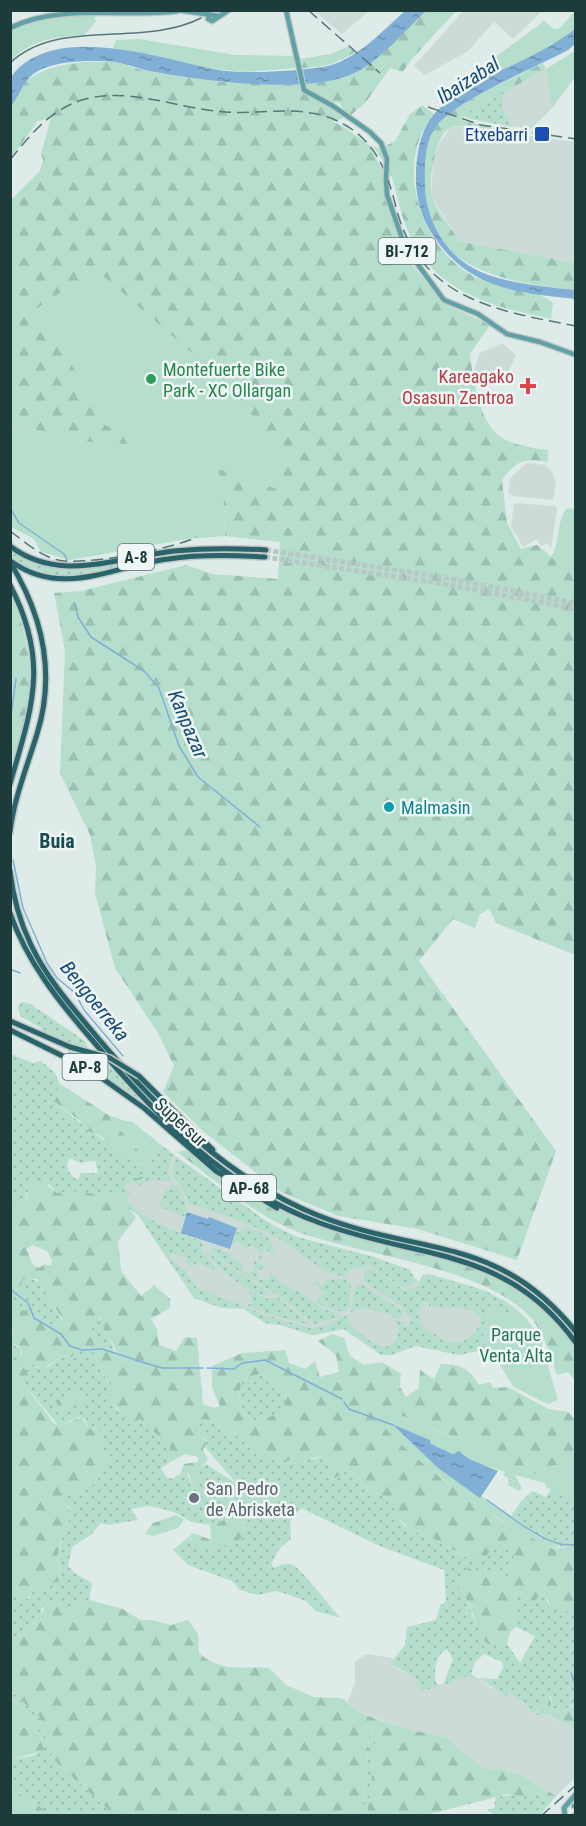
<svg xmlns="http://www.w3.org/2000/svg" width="586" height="1826" viewBox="0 0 586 1826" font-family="'Roboto Condensed',sans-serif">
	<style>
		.built { fill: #ccdbd8 }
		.grass { fill: url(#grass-dots); fill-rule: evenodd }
		.forest { fill: url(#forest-firs); fill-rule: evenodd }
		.park { fill: #b5decc }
		.water { fill: url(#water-ripples) }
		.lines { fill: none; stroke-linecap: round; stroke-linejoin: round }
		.stream { stroke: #81afd5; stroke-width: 1.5 }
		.motorway-tunnel { stroke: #b8c8c6; stroke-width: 5; stroke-dasharray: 5 2.5; stroke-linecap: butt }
		.primary-casing { stroke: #c0c8c8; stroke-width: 7 }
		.motorway-casing { stroke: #c0c8c8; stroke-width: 8 }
		.primary { stroke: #5fa1a4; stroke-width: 4.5 }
		.motorway { stroke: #286469; stroke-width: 5 }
		.tram { stroke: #587777; stroke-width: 1.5 }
		.rail { stroke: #587777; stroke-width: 1.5; stroke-dasharray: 12 6; stroke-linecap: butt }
		.primary-bridge-casing { stroke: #c0c8c8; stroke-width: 7; stroke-linecap: butt }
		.motorway-bridge-casing { stroke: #c0c8c8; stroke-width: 8; stroke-linecap: butt }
		.primary-bridge { stroke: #5fa1a4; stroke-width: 4.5 }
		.motorway-bridge { stroke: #286469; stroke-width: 5 }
		.transit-dot { fill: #1a4fb4; stroke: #eef7f5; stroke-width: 2 }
		.leisure-dot { fill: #2e9e5b; stroke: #eef7f5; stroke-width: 2 }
		.health-dot { fill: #e0444e; stroke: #eef7f5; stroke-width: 2 }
		.culture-dot { fill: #0f9aa8; stroke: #eef7f5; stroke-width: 2 }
		.worship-dot { fill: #6b7280; stroke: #eef7f5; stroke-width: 2 }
		.labels { text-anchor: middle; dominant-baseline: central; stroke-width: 5; stroke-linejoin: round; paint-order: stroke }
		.shield { fill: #eef7f5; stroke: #5c7373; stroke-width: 1.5 }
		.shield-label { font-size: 16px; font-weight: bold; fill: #1e3b3b }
		.transit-label { font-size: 18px; fill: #164399; stroke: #eef7f5; text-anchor: end }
		.leisure-label { font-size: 18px; fill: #27864d; stroke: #eef7f5; text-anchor: start }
		.health-label { font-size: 18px; fill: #be3a42; stroke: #eef7f5; text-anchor: end }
		.culture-label { font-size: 18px; fill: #0d838f; stroke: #eef7f5; text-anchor: start }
		.street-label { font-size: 18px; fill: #1e3b3b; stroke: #eef7f5 }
		.park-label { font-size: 18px; fill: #26755b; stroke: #eef7f5 }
		.worship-label { font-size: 18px; fill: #5b616d; stroke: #eef7f5; text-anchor: start }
		.water-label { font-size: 20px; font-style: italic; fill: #154c7b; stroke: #eef7f5 }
		.neighbourhood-label { font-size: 20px; font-weight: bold; fill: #194c4e; stroke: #eef7f5 }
	</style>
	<defs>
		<pattern id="grass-dots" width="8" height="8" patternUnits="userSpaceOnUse" patternTransform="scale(1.5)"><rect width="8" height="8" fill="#b5decc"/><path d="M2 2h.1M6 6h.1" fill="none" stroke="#9bbfb0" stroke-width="1.8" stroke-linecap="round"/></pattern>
		<pattern id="forest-firs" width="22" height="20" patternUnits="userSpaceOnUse" patternTransform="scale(1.5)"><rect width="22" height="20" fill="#b5decc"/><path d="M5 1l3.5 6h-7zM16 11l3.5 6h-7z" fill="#9bbfb0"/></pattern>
		<pattern id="water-ripples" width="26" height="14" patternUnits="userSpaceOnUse" patternTransform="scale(1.5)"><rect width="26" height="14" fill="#81afd5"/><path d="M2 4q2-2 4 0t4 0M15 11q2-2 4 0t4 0" fill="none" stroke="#6990ae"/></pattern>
	</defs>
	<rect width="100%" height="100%" fill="#deebe9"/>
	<g class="built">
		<path d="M315 11H369L342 34Z"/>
		<path d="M463 11V10L542 11 513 39 494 22 468 51 425 75 414 66Z"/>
		<path d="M546 69 552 108 531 129 471 119 463 115Z"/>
		<path d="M459 126 575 142V263L459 241 431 196 433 160 440 143 450 128Z"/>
		<path d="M502 343 516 355 506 376 495 385H488L482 378 475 384 473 373 480 353Z"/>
		<path d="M527 463 546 465 552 472 556 482 553 500 513 496 508 493 510 478Z"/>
		<path d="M514 503 555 506 557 508 551 549 547 543 541 546 537 539 523 547 511 526Z"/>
		<path d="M161 1145 264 1220 297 1237 374 1257 410 1270 414 1278 419 1281 422 1276 429 1274 474 1287 506 1301 526 1318 540 1338 558 1399 549 1404 543 1402 513 1386 492 1352 487 1349 459 1355 416 1346 391 1355H381L344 1329 312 1335 280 1325 265 1323 244 1309 215 1306 194 1298 138 1215 124 1206 105 1184 139 1170Z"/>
		<path d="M367 1654 393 1658 392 1661 398 1669 415 1677 421 1691 464 1677 479 1678 491 1688 515 1694 533 1714H545L575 1728V1778L556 1796 523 1776 502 1769 489 1770 482 1767 445 1737 406 1729 355 1710 347 1702 355 1684V1661Z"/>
	</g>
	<g class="grass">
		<path d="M505 91 501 107 513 127 471 119 463 115Z"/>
		<path d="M10 548 52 566 72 568 183 552 249 553C228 558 205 552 184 555 127 563 62 599 11 558Z"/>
		<path d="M22 1002 29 1003 82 1039 86 1042 87 1049 99 1056 143 1103 108 1079 109 1076 68 1055 70 1044 42 1031 41 1028 20 1016 18 1007Z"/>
		<path d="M11 1054 33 1063 41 1061 55 1073 60 1084 52 1098C78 1125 108 1141 137 1165L144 1163 161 1145 174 1155 168 1172 171 1182 152 1179 140 1185 131 1181 124 1184V1188L131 1192 127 1198C135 1219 183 1233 202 1242V1252L219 1271 198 1263 189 1266 186 1258 172 1253 170 1259 185 1270 196 1287 262 1314 310 1328 323 1326 348 1315 349 1324C360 1332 385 1360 396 1339 400 1332 398 1327 394 1321L404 1322 406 1327 411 1326 410 1321 419 1312 421 1325C436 1336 456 1352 472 1335 477 1329 481 1326 481 1318L473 1310 429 1306V1302L423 1303 414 1317 407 1315 404 1308 364 1281V1270H374L404 1290 418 1286 422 1276 429 1274 486 1291 512 1306 507 1314 489 1308 483 1337 486 1349 459 1355 416 1346 391 1355H381L344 1329 312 1335 280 1325 265 1323 244 1309 222 1308 194 1298 138 1215C110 1194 90 1194 57 1193L49 1184 27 1192 26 1203 11 1205ZM69 1158 81 1163 95 1160 98 1173H81L78 1180C69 1175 65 1168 69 1158Z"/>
		<path d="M176 1157 275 1227 297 1237 374 1257 410 1270 416 1280 410 1286 402 1287 370 1266 351 1269 345 1276C321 1275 298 1249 276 1237 249 1223 219 1213 189 1204L183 1189 171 1174Z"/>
		<path d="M172 1185 178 1186C184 1194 188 1209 186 1217L159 1206 165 1191Z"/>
		<path d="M247 1227 268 1236 277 1257 264 1249 260 1261 257 1258 260 1253 253 1246H249L246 1249 238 1242 232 1245 236 1233Z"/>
		<path d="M212 1247 232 1254 231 1257 241 1263 245 1273 254 1271V1261L266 1267 257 1271 259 1280 269 1279 270 1271 284 1285 305 1295 319 1307 342 1316 315 1324 279 1296 210 1253Z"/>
		<path d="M204 1252 211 1255 273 1295C249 1300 220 1266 204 1252Z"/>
		<path d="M25 1277 40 1282 63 1322 50 1325 29 1312 11 1311 10 1291 26 1298 21 1286 22 1279Z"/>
		<path d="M326 1279H346L351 1285 349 1305 345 1312 331 1310 315 1301 325 1293 314 1283 316 1280 322 1286Z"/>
		<path d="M362 1284 401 1310 404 1316 400 1317V1321L385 1312 384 1314C373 1308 362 1306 351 1312L355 1286Z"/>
		<path d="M249 1291 268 1299 277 1297 311 1325 268 1314 247 1305 253 1303Z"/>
		<path d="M97 1319 103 1322 117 1358 87 1334Z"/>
		<path d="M11 1329 15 1346 22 1348 20 1354 38 1368 48 1367 61 1356 69 1357 73 1354 76 1346 92 1349 104 1376 111 1382C112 1388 110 1393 111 1398 113 1412 132 1418 143 1420L170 1446V1462L161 1468 166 1477 173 1479 179 1474 187 1473 191 1483 195 1481 198 1469 206 1464 237 1484 205 1447 207 1441 195 1431 190 1422 205 1419 216 1422 244 1441 253 1453 315 1459 322 1456 331 1464 332 1474 337 1477 347 1471H353L368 1491 396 1500C399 1536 412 1527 437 1541 445 1545 458 1555 466 1557 481 1559 488 1548 500 1545L510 1550 514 1557 507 1579 485 1569 484 1576 467 1567 468 1577 462 1583 473 1617 488 1644H507L520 1663 535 1636 516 1627 513 1620 517 1594 535 1602 542 1588 549 1606 575 1613 574 1704 568 1708 552 1709 551 1697 547 1695 543 1706 533 1714 523 1702 510 1693 505 1696 479 1678 497 1679 503 1668 502 1662 484 1654 475 1662 471 1674 477 1678 464 1677 443 1685 453 1659 447 1649C435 1655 434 1671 436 1683L441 1686 421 1691 415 1677 396 1667 392 1661 405 1645 407 1627 436 1620 440 1606 446 1601 444 1570 382 1547 301 1508 290 1521 291 1539 280 1548 271 1564 274 1568C281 1565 286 1562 293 1565 299 1567 332 1609 341 1618L316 1611 306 1601 287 1594 276 1591 258 1595 240 1590 232 1581 188 1565 173 1550 190 1536V1540C214 1545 227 1547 246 1530L243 1522 210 1525 192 1522 174 1512 150 1506 131 1509 138 1520 108 1525 101 1523 91 1535 72 1547 68 1566 76 1574 92 1583 89 1600 83 1601 72 1611 58 1604 47 1603 41 1610 42 1615 11 1642V1591L28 1599 35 1589 42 1592 60 1579C54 1549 65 1537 71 1509L64 1503V1494C89 1498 100 1471 111 1453L99 1452 102 1436 100 1431 88 1428 85 1419 78 1417 59 1426 22 1382 26 1377 11 1366Z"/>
		<path d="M259 1374 283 1387C293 1408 272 1420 253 1420 238 1412 236 1393 244 1379Z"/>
		<path d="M551 1489 575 1499 574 1549 551 1545 511 1516 522 1500 533 1491 546 1497Z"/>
		<path d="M11 1691 39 1716 52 1758 114 1815H49L11 1788V1759L32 1756 44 1750 35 1718 11 1698Z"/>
		<path d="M373 1732 376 1738 367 1815 362 1816 369 1738Z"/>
		<path d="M537 1791 549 1802 536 1815H495L487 1810 494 1808 496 1797Z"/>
	</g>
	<g class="forest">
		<path d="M426 11H456L410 61 403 72 390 68 366 102 351 115 343 110 340 103 328 101 303 86V82L337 79 366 66Z"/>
		<path d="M349 46 355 52C338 64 322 67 301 68L300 59 331 54Z"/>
		<path d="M84 62H116L142 70 221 82 299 83 304 92 346 117 333 122 343 126 369 145 383 171 385 197 390 214 409 261 443 303 490 325 470 354C473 379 478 417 498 435 510 445 534 448 548 450V462C523 458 518 460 502 480L507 523 521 549 537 545 569 571H575V955L496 923 489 909 480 914 475 928 453 919 419 961 556 1151 517 1260 418 1229 338 1216 281 1192 204 1132 163 1092 174 1066 158 1033 115 968 95 893 96 867 90 835 60 773 65 651 54 593 81 591 186 565 212 574 278 579 280 542 225 536 223 494 181 449 75 441 11 424V200L40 171 43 160 41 154 51 118 38 121 11 158C11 145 7 118 11 107 22 72 51 66 84 62Z"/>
		<path d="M543 63 546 69 464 115 461 120 501 130V132C488 130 462 122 450 128 436 134 427 184 432 197 437 212 451 227 459 241L575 263V290C507 282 423 271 425 182 425 163 425 140 437 125 456 102 515 78 543 63Z"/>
		<path d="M422 105 434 114C392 163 421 250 475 277 499 289 533 286 553 303L551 319C493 307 433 292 408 231 400 214 398 195 392 178 388 166 379 156 373 146L380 149 395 141 410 114Z"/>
		<path d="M10 591C38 662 35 698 11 769Z"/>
		<path d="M60 1084 110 1116 121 1119 119 1122C131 1137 152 1156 149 1176L122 1186 117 1193 136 1218 118 1241 121 1271 141 1296 154 1285 170 1299V1308L151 1319 157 1329 159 1345 176 1351 185 1337 197 1338 203 1404 214 1408 220 1406 212 1388V1366L242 1353 285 1350 289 1363 305 1369 315 1361 320 1377 339 1372 336 1355 318 1341 332 1334 344 1338 350 1356 364 1365 382 1362 401 1374 400 1387 406 1397 419 1388 420 1370 434 1379 441 1364C460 1364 469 1368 479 1385L490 1382 493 1388 508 1387 548 1409 568 1412 575 1419V1474C560 1464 548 1464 533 1475L482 1449 462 1433 456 1438 393 1412V1437L447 1483 484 1506 496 1518 554 1549 575 1551V1613L551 1607 542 1589 535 1602 517 1594 513 1620 516 1627 510 1632 507 1644H488L482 1638 469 1603 458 1586 468 1577 467 1567 483 1576 485 1569 507 1579 514 1557 510 1550 500 1545 491 1549 485 1558 465 1557 434 1539 410 1531 397 1515 396 1500 368 1491 353 1471H347L335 1478 332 1474 330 1464 322 1456 296 1462 253 1453 244 1441 216 1422 205 1419 190 1422 195 1431 207 1442 203 1450 208 1460 199 1469 192 1485 189 1473 180 1474 184 1464 198 1462V1457L185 1454 170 1462V1446L140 1419 131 1423 111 1401V1382L104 1376 92 1349 76 1346 72 1357 61 1356 42 1370 22 1358V1348L13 1343 11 1310 29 1311 50 1325 63 1320 37 1279H22L21 1286 27 1295 26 1299 11 1291V1205L16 1201 26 1203 30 1185 41 1180 57 1193 77 1191 94 1194 118 1191 125 1183 149 1174 143 1163 137 1165 110 1147 101 1136 84 1129 79 1120 54 1101 51 1098ZM32 1245 47 1251 52 1260 51 1266 44 1264 39 1268 32 1264 27 1249ZM99 1318 114 1346 117 1357 88 1334ZM259 1374 283 1387C293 1408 272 1420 253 1420 238 1412 236 1393 244 1379Z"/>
		<path d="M193 1149C232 1182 273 1210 322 1227 401 1255 497 1253 555 1322 562 1330 574 1342 575 1353 577 1361 575 1371 575 1380L568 1372 557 1375C550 1355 545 1334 531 1318 487 1267 360 1255 298 1232 254 1215 215 1180 177 1152Z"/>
		<path d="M22 1364 28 1375 22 1382 53 1422 59 1426 82 1417 88 1428 100 1431 104 1438 100 1452 111 1453C103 1476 91 1497 64 1494V1503L72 1512C64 1539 53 1549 60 1579L42 1592 35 1589 26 1600 10 1591 11 1366Z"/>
		<path d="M72 1392 86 1399V1407L74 1404 68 1410 58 1409 57 1400Z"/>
		<path d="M176 1515 184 1519 178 1528 153 1536 145 1534 153 1523Z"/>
		<path d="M234 1517 245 1525 246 1534C236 1545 205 1552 193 1545L190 1536 193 1533 211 1540 210 1525Z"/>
		<path d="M89 1600 123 1609 140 1620H152L171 1625 188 1620 198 1634 199 1653C221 1673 243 1666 269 1668L286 1685 314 1697 342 1698 355 1710 374 1718 406 1729 445 1737 482 1767 490 1770 502 1769 523 1776 556 1796 540 1815H536L549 1802 537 1791 523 1796 508 1794 426 1815H367L376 1738 372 1732 369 1738 362 1815H114L52 1758 39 1716 11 1691V1642L42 1615 45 1602 63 1605 72 1611 83 1601Z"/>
		<path d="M549 1693 552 1709 572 1707 575 1700V1728L546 1714 535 1715Z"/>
		<path d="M10 1698 35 1718 44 1750 41 1752 11 1759Z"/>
		<path d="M11 1788 46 1811 49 1815H11Z"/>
	</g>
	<g class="park">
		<path d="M575 11V29L558 43 468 90 462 77 482 67 544 21 554 29 560 28Z"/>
		<path d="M96 16 94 19 97 20 84 35C57 37 30 39 11 61V31C34 18 69 14 96 16Z"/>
		<path d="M139 39 236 55 294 56 295 68 246 72 213 69 113 48 116 40Z"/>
		<path d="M575 51V77L552 108 546 69Z"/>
		<path d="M95 269 233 388 283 459 280 490 218 469 223 494 225 536 187 539 70 560 41 552 34 539 11 527 10 424 75 441 146 445 99 422 75 370 33 311Z"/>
		<path d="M567 508 576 509 575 571H569L551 557C561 543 556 520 567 508Z"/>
		<path d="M109 1118 133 1122 161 1145 147 1160Z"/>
		<path d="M512 1306 526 1318 540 1338 557 1401 543 1402 513 1386 492 1352 486 1349 483 1337 490 1308 507 1314Z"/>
		<path d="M383 1411 393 1412 455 1438 462 1433 482 1449 533 1475C548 1464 560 1464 575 1474V1499L564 1497 546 1487 545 1483 515 1475 522 1488 519 1491 508 1485V1478L503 1475 505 1472 469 1460 463 1453 454 1454 431 1444 430 1440 393 1425 438 1468 506 1512 529 1531 558 1548H575V1551C542 1559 408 1457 385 1428Z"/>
	</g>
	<g class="water">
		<path d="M405 11H426C403 32 379 63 350 75 303 94 205 81 155 72 141 70 128 64 115 62 93 60 58 60 38 71 23 79 21 94 11 106 11 98 8 86 11 79 13 72 21 66 26 62 74 29 161 58 213 69 240 75 295 71 323 67 355 62 382 31 405 11Z"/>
		<path d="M575 29V44L568 50C536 67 460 99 438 124 425 139 425 162 425 181 424 215 442 251 473 268 498 283 547 287 575 290V299C522 293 475 290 440 245 423 224 415 201 416 173 417 151 421 126 438 110 473 76 536 61 575 29Z"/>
		<path d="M187 1212 208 1219 209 1217 237 1228 230 1249 181 1233Z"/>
		<path d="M392 1424 430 1440 431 1444 453 1454 459 1451 469 1459 498 1471 480 1498 438 1468Z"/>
	</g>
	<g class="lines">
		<g class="stream">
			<path d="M10 508 19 523 64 554 67 560"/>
			<path d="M75 603 78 617 91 637 144 671 159 688 179 746 198 777 260 827"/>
			<path d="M10 641 11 640"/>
			<path d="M10 652 11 654"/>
			<path d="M10 723 16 679"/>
			<path d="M13 860 23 908 47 963 57 978 75 993 84 1010 123 1056"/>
			<path d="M10 969 20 973"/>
			<path d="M10 1289 28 1303 34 1318 61 1334 70 1346 82 1350 102 1349 133 1359"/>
			<path d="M135 1360 162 1368H203"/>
			<path d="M207 1368 234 1369 242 1363 265 1360 342 1399"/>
			<path d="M344 1402 349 1409 393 1425"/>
			<path d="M487 1500C508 1514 550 1551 576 1544"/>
			<path d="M575 1640H576"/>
			<path d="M571 1673 576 1686"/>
		</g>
		<g class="motorway-tunnel">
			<path d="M266 550 446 578 576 603"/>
			<path d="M265 557 444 584 576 609"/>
		</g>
		<defs>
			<g id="primary">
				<path d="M178 10 219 16"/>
				<path d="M286 10 304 90 333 106 370 132 381 143"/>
				<path d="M210 15 208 19 212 21 229 10"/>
				<path d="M10 28C59 3 125 18 178 11"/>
				<path d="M386 180 387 195 405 247 444 300 478 314 507 334 540 342 576 355"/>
				<path d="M574 1806H576"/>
				<path d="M565 1816 564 1808 576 1794"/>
				<path d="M574 1816 576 1814"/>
			</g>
			<g id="motorway">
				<path d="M10 546C59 584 119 557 174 551 205 548 235 548 266 550"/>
				<path d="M10 562C43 616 56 673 37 734 27 767 14 798 10 832"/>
				<path d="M12 562C63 598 113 566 168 559 200 554 232 555 265 557"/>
				<path d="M10 585C50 662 32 707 10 784"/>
				<path d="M10 871C13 897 20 922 31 945 47 979 73 1008 97 1037 158 1109 228 1179 317 1215 419 1256 498 1234 576 1332"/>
				<path d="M10 913C27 962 59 1002 93 1041 155 1115 228 1190 320 1223 420 1260 506 1246 576 1343"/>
				<path d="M10 1021 70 1047"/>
				<path d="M10 1030 89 1069 144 1108 216 1171 277 1208"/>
				<path d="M139 1076 213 1150"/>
			</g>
		</defs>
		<use href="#primary" class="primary-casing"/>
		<use href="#motorway" class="motorway-casing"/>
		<use href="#primary" class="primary"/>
		<use href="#motorway" class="motorway"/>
		<g class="tram">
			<path d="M213 11 214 10"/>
			<path d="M10 63C58 17 143 48 201 18"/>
		</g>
		<g class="rail">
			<path d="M308 10 380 73"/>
			<path d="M428 107 481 125 576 139"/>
			<path d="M10 160C30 135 50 110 82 100 129 86 178 109 225 112 254 114 283 108 311 113 326 115 340 121 353 130 381 151 389 179 397 211 422 300 498 311 576 326"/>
			<path d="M10 531C25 542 40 556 58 560 83 566 173 549 197 537"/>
			<path d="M541 1816 576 1785"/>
		</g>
		<defs>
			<path id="primary-bridge" d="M381 143 387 159 386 180"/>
			<path id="motorway-bridge" d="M70 1047 110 1058 139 1076"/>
		</defs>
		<use href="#primary-bridge" class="primary-bridge-casing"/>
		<use href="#motorway-bridge" class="motorway-bridge-casing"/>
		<use href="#primary-bridge" class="primary-bridge"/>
		<use href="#motorway-bridge" class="motorway-bridge"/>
	</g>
	<rect class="transit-dot" x="534" y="126" width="16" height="16" rx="3"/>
	<circle class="leisure-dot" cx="151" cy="379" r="6"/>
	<path class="health-dot" d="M525 377h6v6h6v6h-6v6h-6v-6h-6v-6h6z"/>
	<circle class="culture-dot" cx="389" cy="807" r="6"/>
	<circle class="worship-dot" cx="194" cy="1498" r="6"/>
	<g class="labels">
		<g class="shield">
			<rect x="378.5" y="238" width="57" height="26" rx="4.5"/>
			<rect x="118" y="544" width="36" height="26" rx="4.5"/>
			<rect x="62.5" y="1054" width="45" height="26" rx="4.5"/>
			<rect x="222" y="1175" width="54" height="26" rx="4.5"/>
		</g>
		<g class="shield-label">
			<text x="407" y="251">BI-712</text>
			<text x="136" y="557">A-8</text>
			<text x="85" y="1067">AP-8</text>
			<text x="249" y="1188">AP-68</text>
		</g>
		<g class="transit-label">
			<text x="528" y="134">Etxebarri</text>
		</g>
		<g class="leisure-label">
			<text x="163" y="369">Montefuerte Bike<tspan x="163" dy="21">Park - XC Ollargan</tspan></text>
		</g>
		<g class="health-label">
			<text x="514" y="376">Kareagako<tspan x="514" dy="21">Osasun Zentroa</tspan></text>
		</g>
		<g class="culture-label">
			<text x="401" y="807">Malmasin</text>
		</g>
		<g class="street-label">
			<text transform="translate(181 1122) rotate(42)">Supersur</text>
		</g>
		<g class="park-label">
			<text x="516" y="1334">Parque<tspan x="516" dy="21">Venta Alta</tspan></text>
		</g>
		<g class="worship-label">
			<text x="206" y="1488">San Pedro<tspan x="206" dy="21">de Abrisketa</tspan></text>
		</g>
		<g class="water-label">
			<text transform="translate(468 80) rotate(-32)">Ibaizabal</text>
			<text transform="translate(188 724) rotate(67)">Kanpazar</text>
			<text transform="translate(95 1001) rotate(51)">Bengoerreka</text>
		</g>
		<g class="neighbourhood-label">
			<text x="57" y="841">Buia</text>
		</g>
	</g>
	<rect width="586" height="1826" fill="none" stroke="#1e3b3b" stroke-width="24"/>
</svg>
